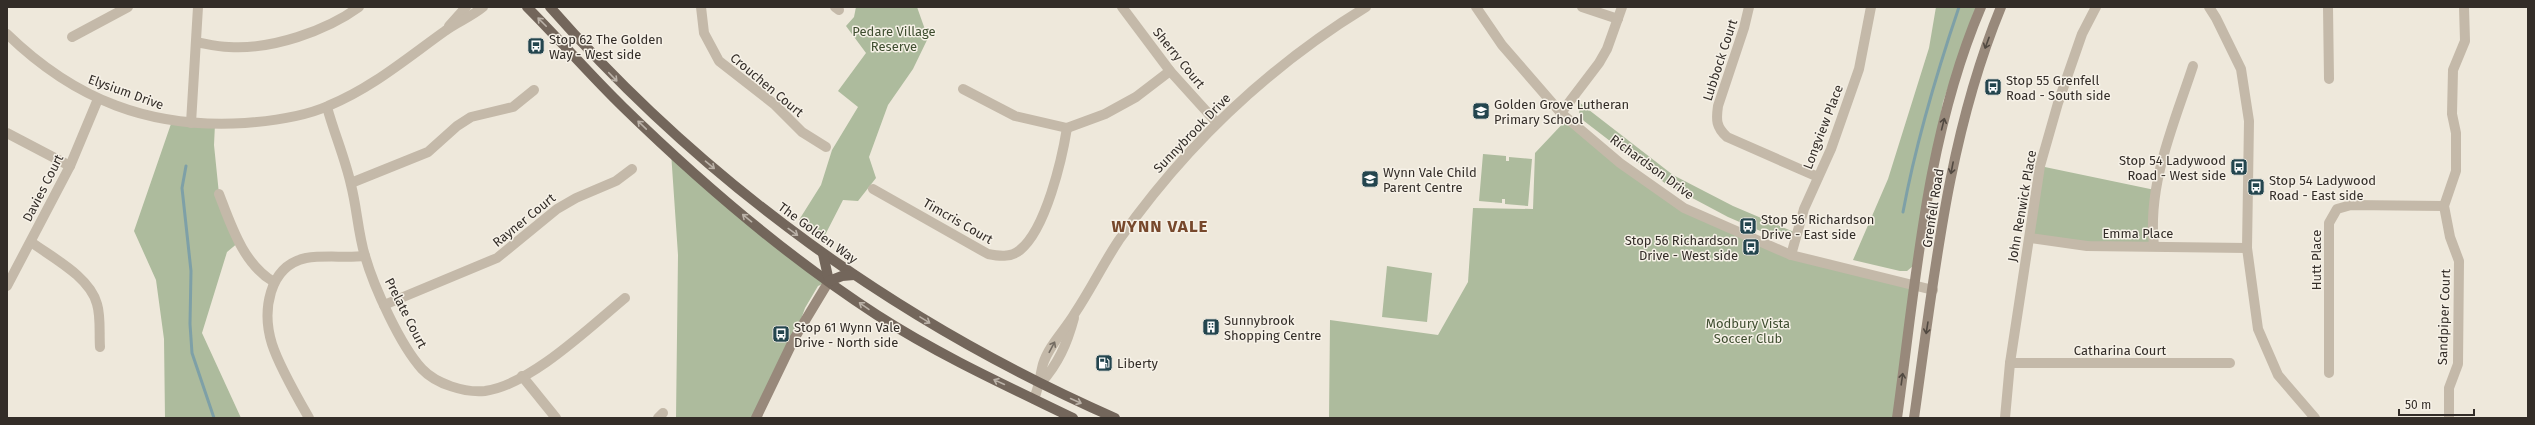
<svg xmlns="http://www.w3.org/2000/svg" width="2535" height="425" viewBox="0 0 2535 425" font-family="'Fira Sans',sans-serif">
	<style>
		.green { fill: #adbb9d }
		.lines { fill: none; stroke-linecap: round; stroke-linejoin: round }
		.stream { stroke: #7ea0a7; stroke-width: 3 }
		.minor { stroke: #c4b9a9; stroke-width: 10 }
		.tertiary { stroke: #c4b9a9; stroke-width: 10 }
		.secondary { stroke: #98897b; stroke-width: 10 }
		.primary { stroke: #73665b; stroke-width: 10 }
		.oneway { stroke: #bbb2a8 }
		.oneway2 { stroke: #514941 }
		.oneway3 { stroke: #746c62 }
		.labels { text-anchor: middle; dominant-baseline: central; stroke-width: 3; stroke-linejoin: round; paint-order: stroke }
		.park-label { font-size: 13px; fill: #3e4d2f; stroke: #f6f1e7 }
		.poi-label { font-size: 13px; fill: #332d28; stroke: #f6f1e7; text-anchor: start }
		.street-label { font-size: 13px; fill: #332d28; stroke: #f6f1e7 }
		.district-label { font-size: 17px; font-weight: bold; letter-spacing: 1px; fill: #77482c; stroke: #f6f1e7 }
	</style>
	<rect width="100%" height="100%" fill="#eee8db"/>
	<g class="green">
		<path d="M856 7H917L928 38 913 69 888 105 869 157 876 178 858 201 843 200 823 239 799 220 821 185 832 150 858 107 838 91 866 53 846 26 854 17Z"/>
		<path d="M1936 7H1976L1943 102 1913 266 1907 271H1900L1853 260 1888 179 1929 48Z"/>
		<path d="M1580 103 1673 175 1733 206 1794 232 1788 237 1772 236 1728 217 1666 184 1584 121 1579 115Z"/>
		<path d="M1568 118 1684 208 1791 255 1915 286 1897 418H1329L1330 320 1438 335 1468 282 1473 208 1533 209 1535 153Z"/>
		<path d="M172 121 215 124 214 145 219 194 239 242 227 252 202 333 241 418H165L164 339 156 280 134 231Z"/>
		<path d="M671 152 829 281 818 286 805 308 794 339 756 418H676L678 255Z"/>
		<path d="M1483 154 1506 156V161H1509V157L1532 159 1528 206 1505 204V199H1502V203L1479 201Z"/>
		<path d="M2040 166 2155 190 2154 246 2030 238Z"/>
		<path d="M1387 266 1432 273 1427 322 1382 317Z"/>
	</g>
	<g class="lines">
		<g class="stream">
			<path d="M186 166 182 188 191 271 190 324 192 353 214 418"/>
			<path d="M1903 212C1916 142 1936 75 1959 7"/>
		</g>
		<g class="minor">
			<path d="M701 7 704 33 719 61 774 104 802 132 826 147"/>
			<path d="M835 7 839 10"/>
			<path d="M1122 7 1170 71 1217 123"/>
			<path d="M1582 7 1618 19"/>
			<path d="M1749 7 1744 28 1718 106C1716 120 1716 127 1727 137L1818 177"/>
			<path d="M2328 7 2329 79"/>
			<path d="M72 37 128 7"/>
			<path d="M196 42C207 44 218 47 229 47 271 50 326 31 359 7"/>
			<path d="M963 89 1015 116 1067 128 1105 114 1136 97 1170 71"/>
			<path d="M327 107C334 133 345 158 351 185 357 208 358 233 365 256 374 287 400 345 422 369 436 384 465 393 485 391 530 385 590 327 625 298"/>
			<path d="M1561 113 1599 63 1607 49 1622 7"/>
			<path d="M191 123 198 7"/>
			<path d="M7 133 70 166"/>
			<path d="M351 183 428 152 457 126 471 117 513 107 534 90"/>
			<path d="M873 189 988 254C998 256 1011 258 1020 250 1046 229 1062 159 1067 128"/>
			<path d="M219 194C231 225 243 264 274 282"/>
			<path d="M2030 238 2087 246 2247 248"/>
			<path d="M31 242C53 258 90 277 97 304 101 317 99 334 100 347"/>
			<path d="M2154 246C2147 184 2174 124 2193 66"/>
			<path d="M1791 255 1804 209 1831 149 1859 69 1871 7"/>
			<path d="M7 286 70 166 98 99"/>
			<path d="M384 305 497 258 557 209 576 198 616 181 632 169"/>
			<path d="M2010 363H2230"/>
			<path d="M2329 373V223L2337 209 2351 205 2444 206"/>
			<path d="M522 376 556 418"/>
			<path d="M309 418C297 397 279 366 272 344 262 312 268 266 306 258 325 255 346 258 365 256"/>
			<path d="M658 418 663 413"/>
			<path d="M2005 418 2010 363 2040 166 2058 103 2082 34 2096 7"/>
			<path d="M2449 418V388L2458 364 2459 261 2450 237 2444 206 2456 171V133L2452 114 2453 70 2465 41 2464 7"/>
		</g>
		<g class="tertiary">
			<path d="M1476 7 1502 45 1561 113 1620 163 1684 208 1791 255 1933 290"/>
			<path d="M2209 7 2216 18 2241 69 2249 121 2247 248 2258 329 2278 375 2315 418"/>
			<path d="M449 26 466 7"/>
			<path d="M7 34C75 100 150 129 245 123 272 121 303 117 328 106 372 88 407 58 445 31 457 22 471 17 483 7"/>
			<path d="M1041 383C1058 364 1067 344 1074 318"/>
			<path d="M1034 399C1039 387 1040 376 1043 364 1049 345 1065 330 1075 313 1091 289 1103 264 1119 240 1185 146 1268 67 1366 7"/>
		</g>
		<g class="secondary">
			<path d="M756 418 794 339 829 281"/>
			<path d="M1897 418C1916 281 1926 136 1981 7"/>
			<path d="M1914 418C1934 279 1947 138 2001 7"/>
		</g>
		<g class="primary">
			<path d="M527 7C560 40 590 75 623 107 701 183 786 256 877 315 939 355 1007 386 1073 418"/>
			<path d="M550 7C706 185 899 323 1115 418"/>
			<path d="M823 254 829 281"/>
			<path d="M829 281 842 276 854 275"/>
		</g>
	</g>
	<defs><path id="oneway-shaft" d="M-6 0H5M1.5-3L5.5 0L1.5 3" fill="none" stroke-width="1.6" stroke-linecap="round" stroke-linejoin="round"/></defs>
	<g class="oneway">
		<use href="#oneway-shaft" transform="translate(542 22) rotate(-135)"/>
		<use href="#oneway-shaft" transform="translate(613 77) rotate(46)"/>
		<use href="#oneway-shaft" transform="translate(642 125) rotate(-136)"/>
		<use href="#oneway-shaft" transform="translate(710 165) rotate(40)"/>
		<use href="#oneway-shaft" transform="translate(747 218) rotate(-141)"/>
		<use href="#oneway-shaft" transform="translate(793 232) rotate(36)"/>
		<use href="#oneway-shaft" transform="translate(864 306) rotate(-145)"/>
		<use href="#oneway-shaft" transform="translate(925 320) rotate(32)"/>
		<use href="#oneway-shaft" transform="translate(999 382) rotate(-155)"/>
		<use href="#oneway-shaft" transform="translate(1076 401) rotate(24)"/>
	</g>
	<g class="oneway2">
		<use href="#oneway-shaft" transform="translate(1987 43) rotate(110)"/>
		<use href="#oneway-shaft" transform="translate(1943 124) rotate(-76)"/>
		<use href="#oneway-shaft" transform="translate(1952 168) rotate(101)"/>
		<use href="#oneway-shaft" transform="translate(1927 328) rotate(99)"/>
		<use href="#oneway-shaft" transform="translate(1902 379) rotate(-82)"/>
	</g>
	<use class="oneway3" href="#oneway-shaft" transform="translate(1052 347) rotate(-62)"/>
	<defs>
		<symbol id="bus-square" viewBox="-11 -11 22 22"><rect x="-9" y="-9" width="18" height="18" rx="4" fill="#23454e" stroke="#f6f1e7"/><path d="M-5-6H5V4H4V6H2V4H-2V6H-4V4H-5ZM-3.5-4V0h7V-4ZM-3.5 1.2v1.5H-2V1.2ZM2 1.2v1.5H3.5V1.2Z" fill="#fff"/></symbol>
		<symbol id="school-square" viewBox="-11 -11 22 22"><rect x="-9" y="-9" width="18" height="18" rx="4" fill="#23454e" stroke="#f6f1e7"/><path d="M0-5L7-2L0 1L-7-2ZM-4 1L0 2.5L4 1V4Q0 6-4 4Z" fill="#fff"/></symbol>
		<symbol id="building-square" viewBox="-11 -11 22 22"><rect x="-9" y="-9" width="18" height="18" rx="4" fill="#23454e" stroke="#f6f1e7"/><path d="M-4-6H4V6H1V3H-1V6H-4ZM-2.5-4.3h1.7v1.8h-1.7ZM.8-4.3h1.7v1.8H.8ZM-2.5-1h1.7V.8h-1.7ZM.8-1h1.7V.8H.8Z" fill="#fff"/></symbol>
		<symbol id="fuel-square" viewBox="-11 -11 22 22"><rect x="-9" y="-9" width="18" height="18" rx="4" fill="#23454e" stroke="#f6f1e7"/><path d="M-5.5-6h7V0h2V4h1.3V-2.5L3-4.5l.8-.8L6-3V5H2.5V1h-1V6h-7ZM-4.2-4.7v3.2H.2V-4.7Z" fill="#fff"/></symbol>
	</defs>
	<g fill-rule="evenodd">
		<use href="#bus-square" x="526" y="36" width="20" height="20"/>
		<use href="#bus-square" x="1983" y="77" width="20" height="20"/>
		<use href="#school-square" x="1471" y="101" width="20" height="20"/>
		<use href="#bus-square" x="2229" y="157" width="20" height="20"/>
		<use href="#school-square" x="1360" y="169" width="20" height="20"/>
		<use href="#bus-square" x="2246" y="177" width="20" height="20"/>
		<use href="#bus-square" x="1738" y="216" width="20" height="20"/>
		<use href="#bus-square" x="1741" y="237" width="20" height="20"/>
		<use href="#building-square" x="1201" y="317" width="20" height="20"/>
		<use href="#bus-square" x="771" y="324" width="20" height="20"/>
		<use href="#fuel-square" x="1094" y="353" width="20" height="20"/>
	</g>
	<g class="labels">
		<g class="park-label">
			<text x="894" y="31">Pedare Village<tspan x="894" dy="15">Reserve</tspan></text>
			<text x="1748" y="323">Modbury Vista<tspan x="1748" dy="15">Soccer Club</tspan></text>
		</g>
		<g class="poi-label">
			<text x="549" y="39">Stop 62 The Golden<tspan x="549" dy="15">Way - West side</tspan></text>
			<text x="2006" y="80">Stop 55 Grenfell<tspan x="2006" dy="15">Road - South side</tspan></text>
			<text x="1494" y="104">Golden Grove Lutheran<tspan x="1494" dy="15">Primary School</tspan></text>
			<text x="2226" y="160" text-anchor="end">Stop 54 Ladywood<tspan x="2226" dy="15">Road - West side</tspan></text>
			<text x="1383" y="172">Wynn Vale Child<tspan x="1383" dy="15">Parent Centre</tspan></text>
			<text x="2269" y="180">Stop 54 Ladywood<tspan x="2269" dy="15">Road - East side</tspan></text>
			<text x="1761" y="219">Stop 56 Richardson<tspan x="1761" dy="15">Drive - East side</tspan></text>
			<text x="1738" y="240" text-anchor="end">Stop 56 Richardson<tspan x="1738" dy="15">Drive - West side</tspan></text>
			<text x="1224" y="320">Sunnybrook<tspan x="1224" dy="15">Shopping Centre</tspan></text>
			<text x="794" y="327">Stop 61 Wynn Vale<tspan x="794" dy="15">Drive - North side</tspan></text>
			<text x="1117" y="363">Liberty</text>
		</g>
		<g class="street-label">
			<text transform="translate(1179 58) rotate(51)">Sherry Court</text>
			<text transform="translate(1720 60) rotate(-72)">Lubbock Court</text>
			<text transform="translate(767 85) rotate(40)">Crouchen Court</text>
			<text transform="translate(126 92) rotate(20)">Elysium Drive</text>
			<text transform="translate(1823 127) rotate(-69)">Longview Place</text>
			<text transform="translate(1192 133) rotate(-46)">Sunnybrook Drive</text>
			<text transform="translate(1652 167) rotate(36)">Richardson Drive</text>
			<text transform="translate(43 188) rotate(-63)">Davies Court</text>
			<text transform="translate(2022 206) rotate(-80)">John Renwick Place</text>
			<text transform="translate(1933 208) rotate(-81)">Grenfell Road</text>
			<text transform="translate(524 220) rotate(-39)">Rayner Court</text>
			<text transform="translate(958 221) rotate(30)">Timcris Court</text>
			<text transform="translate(818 233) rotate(36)">The Golden Way</text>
			<text x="2138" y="233">Emma Place</text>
			<text transform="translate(2316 260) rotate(-90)">Hutt Place</text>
			<text transform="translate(406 313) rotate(63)">Prelate Court</text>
			<text transform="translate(2444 317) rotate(-88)">Sandpiper Court</text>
			<text x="2120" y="350">Catharina Court</text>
		</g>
		<g class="district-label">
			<text x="1160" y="226">WYNN VALE</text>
		</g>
	</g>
	<rect width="2535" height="425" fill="none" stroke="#332d28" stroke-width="16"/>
	<path d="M2399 409v6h75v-6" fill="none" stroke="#332d28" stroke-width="2"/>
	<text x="2405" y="409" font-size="12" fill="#332d28" stroke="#f6f1e7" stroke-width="3" paint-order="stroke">50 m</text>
</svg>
